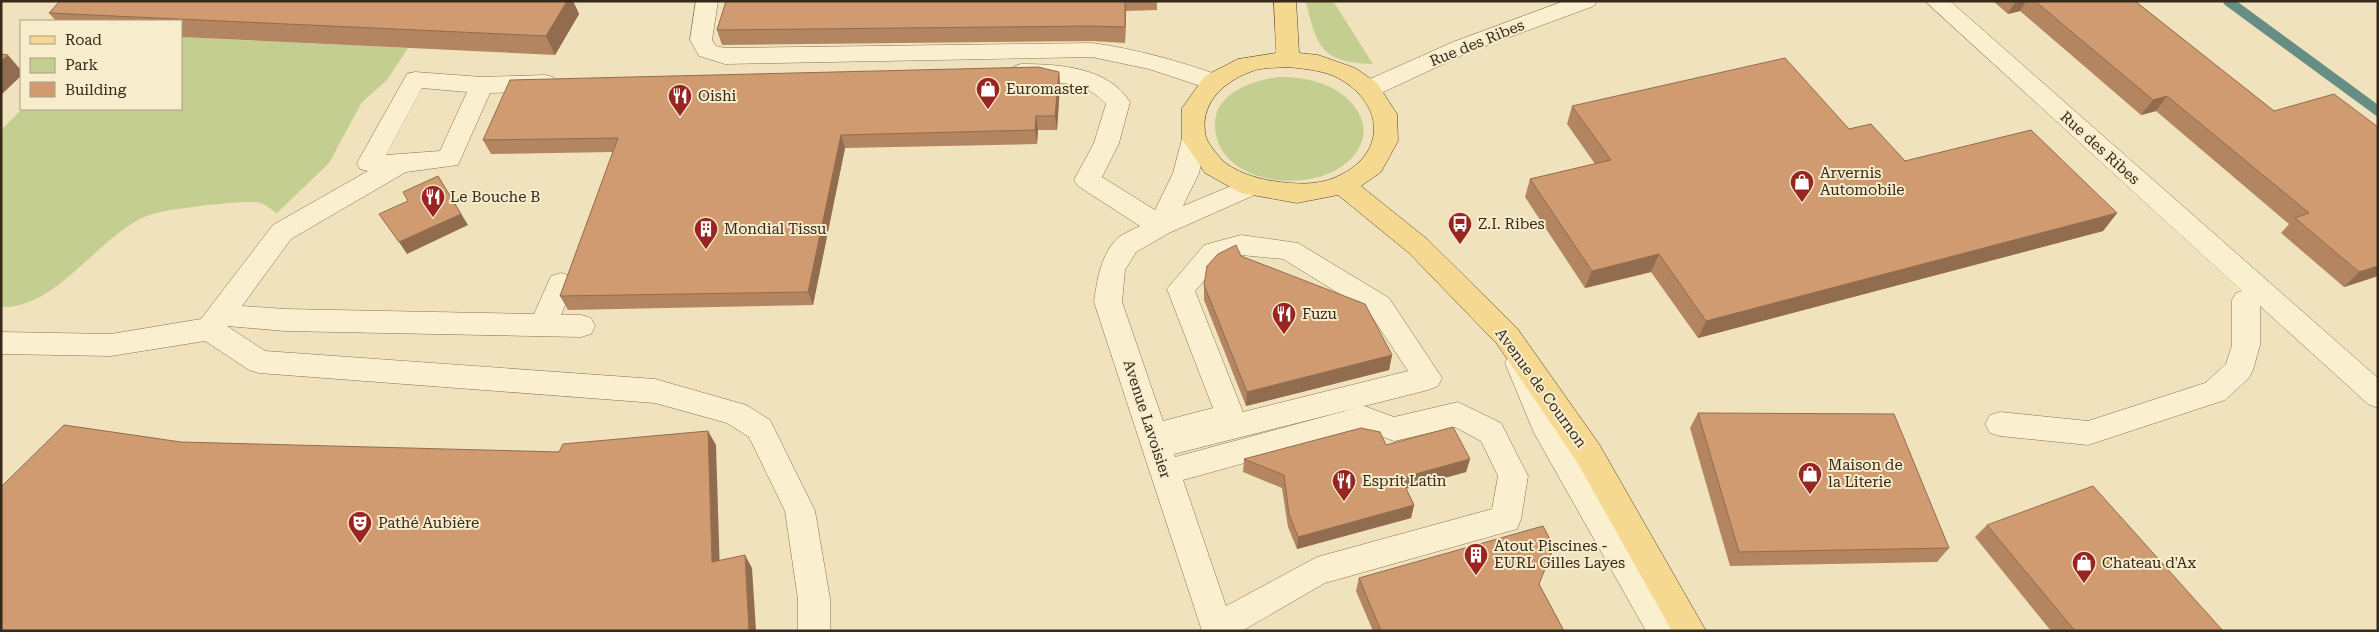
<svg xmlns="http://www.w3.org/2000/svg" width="2379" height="632" viewBox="0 0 2379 632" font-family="'Roboto Serif',serif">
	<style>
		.green { fill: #c4ce90 }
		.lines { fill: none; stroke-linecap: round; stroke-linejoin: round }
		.stream { stroke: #678e85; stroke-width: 10 }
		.minor-casing { stroke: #887155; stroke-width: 1 }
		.major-casing { stroke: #553f2a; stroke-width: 1 }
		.minor { fill: #faefcf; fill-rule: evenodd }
		.major { fill: #f6d990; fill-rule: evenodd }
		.wall { fill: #b38560 }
		.shaded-wall { fill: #926c4e }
		.building { fill: #d09b70; stroke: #926c4e }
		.labels { text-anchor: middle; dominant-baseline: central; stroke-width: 4; stroke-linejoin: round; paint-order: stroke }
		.street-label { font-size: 15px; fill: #36291a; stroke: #f7eccc }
		.poi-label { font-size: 15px; fill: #36291a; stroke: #f7eccc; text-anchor: start }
	</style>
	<rect width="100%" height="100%" fill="#f0e2bc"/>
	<g class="green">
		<path d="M1306 1H1333L1373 64C1321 63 1316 46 1306 1Z"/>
		<path d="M181 37 408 48 387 80 362 102 329 163 277 213C272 210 266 205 261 203 248 200 221 204 207 205 188 208 157 210 140 219 96 241 53 310 1 307V130L22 109H181Z"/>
		<path d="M1279 77C1306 77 1336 83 1354 106 1364 119 1367 133 1359 148 1331 199 1214 190 1215 124 1215 93 1253 80 1279 77Z"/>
	</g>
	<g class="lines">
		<path class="stream" d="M2228 1 2378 111"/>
		<defs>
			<g id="minor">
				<path d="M696 1H718L712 40 716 46 725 48 1092 43C1136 49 1179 61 1221 76L1225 82 1221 88 1213 90 1149 69 1092 57 725 64 699 56 690 40Z"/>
				<path d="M1564 1H1597L1594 6 1469 52 1377 95 1369 97 1361 95 1357 89 1361 83 1453 42Z"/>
				<path d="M1925 1H1950L2378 378V408L2368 404 2260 306V345L2253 370 2249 378 2225 400 2088 445 2000 436 1990 433 1985 424 1990 415 2000 412 2088 421 2205 383 2226 364 2232 345V300L2236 293 2242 291Z"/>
				<path d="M1021 64C1059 64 1108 67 1130 102L1119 143 1102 177 1155 210 1173 173 1182 139 1185 133 1194 131 1203 133 1206 139 1199 173 1183 206 1250 178 1259 181 1263 187 1259 193 1169 233 1136 252 1125 270 1122 302 1163 421 1213 408 1167 289 1204 245 1241 235 1298 243 1389 298 1442 378 1438 386 1428 390 1174 454 1175 457 1364 406 1394 417 1458 402 1501 423 1528 476 1521 519 1517 529 1325 583 1242 631H1202L1094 302C1097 281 1101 252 1119 237 1125 233 1133 229 1140 226L1078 186 1074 180 1094 143 1106 104C1080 75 1046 86 1013 77L1009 72 1013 67ZM1241 255 1283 259 1369 312 1408 371 1243 412 1195 291 1222 260ZM1455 427 1481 441 1498 476 1492 509 1317 557 1226 606 1183 480 1364 430 1394 441Z"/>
				<path d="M415 72 482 77 545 75 553 77 557 83 553 89 545 91 490 93 458 165 406 172 291 239 242 306 285 309 534 314 551 276 561 273 571 276 574 283 561 315H581L591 318 595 326 591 334 581 337 285 331 227 326 265 351 655 379 746 405 770 420 815 511 830 599V631H798V599L785 511 749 437 727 423 655 403 259 373 249 370 205 341 111 356 1 354V332L111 334 201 319 273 225 368 171 360 169 357 163 407 74ZM422 88 467 92 440 151 386 155Z"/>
				<path d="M1519 352 1529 355 1557 419 1680 631H1646L1534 433 1505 363 1509 355Z"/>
			</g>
			<path id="major" d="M1274 1H1296L1299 53 1318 55 1355 68 1377 83 1397 114 1398 141 1381 172 1361 186 1427 239 1517 328 1599 444 1706 631H1672L1577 462 1497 344 1409 253 1338 195 1297 203 1241 193 1205 173 1182 139V108L1205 76 1238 59 1276 53ZM1288 67C1305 69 1324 70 1340 79 1385 105 1387 155 1336 177 1317 186 1293 184 1273 181 1258 179 1232 171 1221 159 1217 154 1208 144 1206 137 1198 105 1223 82 1250 72 1261 67 1276 68 1288 67Z"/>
		</defs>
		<use href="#minor" class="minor-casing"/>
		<use href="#major" class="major-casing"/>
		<use href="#minor" class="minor"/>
		<use href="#major" class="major"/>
	</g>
	<g class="wall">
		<path d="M60 1H573L579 14 555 55 181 37V21H56L49 13Z"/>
		<path d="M726 1H1157V10L1126 11 1125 43 1092 41 722 45 717 30Z"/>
		<path d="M1993 1H2135L2274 111 2378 127V276L2344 287 2281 233 2289 224 2156 111 2141 115 2020 11 2008 14Z"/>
		<path d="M1059 72 1060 85 1057 130H1038L1037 144 845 148 813 305 568 310 560 296 613 152 491 154 483 140Z"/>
		<path d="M1572 106 1849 129 1905 161 2117 213 2103 231 1698 338 1651 272 1585 288 1525 197 1530 179 1595 164 1567 124Z"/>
		<path d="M1241 256 1392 355 1389 370 1246 406 1204 300V285Z"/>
		<path d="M1698 413 1949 548 1937 562 1730 566 1690 428Z"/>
		<path d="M1386 445 1470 459 1466 472 1406 488 1414 505 1411 518 1297 549 1288 527 1282 488 1243 472 1244 459Z"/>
		<path d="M1987 525 2223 631H2051L1975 537Z"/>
		<path d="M1359 578 1539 584 1564 631H1373L1356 591Z"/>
	</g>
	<g class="shaded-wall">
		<path d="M567 1H573L579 14 555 55 546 36Z"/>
		<path d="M1125 1 1126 11 1125 43Z"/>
		<path d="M2016 1H2026L2020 11 2008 14Z"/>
		<path d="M8 55 21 70V76L1 95V61Z"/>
		<path d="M1059 72 1060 85 1057 130 1055 116Z"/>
		<path d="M2167 96 2156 111 2141 115 2153 100Z"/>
		<path d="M1036 116 1038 130 1037 144 1035 130Z"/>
		<path d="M841 135 845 148 813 305 808 292Z"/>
		<path d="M438 176 468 225 407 254 399 242Z"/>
		<path d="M2117 213 2103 231 1698 338 1706 321Z"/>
		<path d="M1659 254 1651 272 1585 288 1592 271Z"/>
		<path d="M2378 266V276L2344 287 2359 272Z"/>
		<path d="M1392 355 1389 370 1246 406 1247 392Z"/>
		<path d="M708 431 716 445 720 575 712 562Z"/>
		<path d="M1470 459 1466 472 1398 491 1401 478Z"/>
		<path d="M1414 505 1411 518 1297 549 1298 537Z"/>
		<path d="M745 555 752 568 756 631H749Z"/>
	</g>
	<g class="building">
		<path d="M60 1H567L546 36 49 13Z"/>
		<path d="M726 1H1125V27L1091 26 717 30Z"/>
		<path d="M2035 1H2135L2274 111 2334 94 2378 127V266L2359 272 2295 218 2309 213 2167 96 2153 100Z"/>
		<path d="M1 54 8 55 1 61Z"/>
		<path d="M1785 58 1849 129 1871 124 1905 161 2031 130 2117 213 1706 321 1659 254 1592 271 1530 179 1611 160 1572 106Z"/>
		<path d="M1038 67 1059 72 1055 116H1036L1035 130 841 135 808 292 560 296 618 138 483 140 510 80Z"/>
		<path d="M438 176 461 214 399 242 379 214 408 201 403 192Z"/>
		<path d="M1236 245 1241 256 1365 304 1392 355 1247 392 1204 285 1207 266 1218 254Z"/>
		<path d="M1698 413 1894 414 1949 548 1739 552Z"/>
		<path d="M64 425 181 442 559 452 563 444 708 431 712 562 745 555 749 631H1V487Z"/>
		<path d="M1453 427 1470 459 1401 478 1414 505 1298 537 1289 514 1284 475 1244 459 1361 428 1380 432 1386 445Z"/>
		<path d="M2093 486 2223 631H2075L1987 525Z"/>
		<path d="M1543 526 1554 547 1539 584 1564 631H1381L1359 578Z"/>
	</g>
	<defs>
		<symbol id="shop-pin" viewBox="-11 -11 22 30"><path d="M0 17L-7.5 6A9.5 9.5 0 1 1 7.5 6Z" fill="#992522" stroke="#f7eccc"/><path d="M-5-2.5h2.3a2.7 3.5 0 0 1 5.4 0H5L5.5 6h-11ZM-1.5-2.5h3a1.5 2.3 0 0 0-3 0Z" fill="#fff"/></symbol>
		<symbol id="restaurant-pin" viewBox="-11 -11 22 30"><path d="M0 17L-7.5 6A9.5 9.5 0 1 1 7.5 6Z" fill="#992522" stroke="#f7eccc"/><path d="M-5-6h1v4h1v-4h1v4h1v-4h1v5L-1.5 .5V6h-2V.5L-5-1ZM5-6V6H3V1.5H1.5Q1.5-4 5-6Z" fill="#fff"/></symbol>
		<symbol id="bus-pin" viewBox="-11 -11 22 30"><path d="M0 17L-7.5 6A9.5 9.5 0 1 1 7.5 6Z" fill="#992522" stroke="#f7eccc"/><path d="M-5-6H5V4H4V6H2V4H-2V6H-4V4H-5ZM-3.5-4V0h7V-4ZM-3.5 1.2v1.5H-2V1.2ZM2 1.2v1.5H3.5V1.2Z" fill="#fff"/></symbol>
		<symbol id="building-pin" viewBox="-11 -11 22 30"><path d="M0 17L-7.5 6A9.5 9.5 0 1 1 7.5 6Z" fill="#992522" stroke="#f7eccc"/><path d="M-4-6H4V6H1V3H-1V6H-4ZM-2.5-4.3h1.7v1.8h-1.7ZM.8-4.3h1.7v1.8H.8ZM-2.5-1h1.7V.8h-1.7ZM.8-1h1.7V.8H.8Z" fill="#fff"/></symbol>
		<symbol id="theatre-pin" viewBox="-11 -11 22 30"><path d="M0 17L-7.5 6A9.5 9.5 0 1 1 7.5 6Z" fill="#992522" stroke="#f7eccc"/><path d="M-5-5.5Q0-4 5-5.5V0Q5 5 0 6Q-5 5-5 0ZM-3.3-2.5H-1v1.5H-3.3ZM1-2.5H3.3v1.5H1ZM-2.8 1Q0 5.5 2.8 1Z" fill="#fff"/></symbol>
	</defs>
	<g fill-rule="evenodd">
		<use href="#shop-pin" x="974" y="75" width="28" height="38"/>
		<use href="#restaurant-pin" x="666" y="82" width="28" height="38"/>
		<use href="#shop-pin" x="1788" y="168" width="28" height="38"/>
		<use href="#restaurant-pin" x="419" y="183" width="28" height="38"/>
		<use href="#bus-pin" x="1446" y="210" width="28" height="38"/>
		<use href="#building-pin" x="692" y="215" width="28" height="38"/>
		<use href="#restaurant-pin" x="1270" y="300" width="28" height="38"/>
		<use href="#shop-pin" x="1796" y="460" width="28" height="38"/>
		<use href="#restaurant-pin" x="1330" y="467" width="28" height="38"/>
		<use href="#theatre-pin" x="346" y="509" width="28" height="38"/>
		<use href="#building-pin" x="1462" y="541" width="28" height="38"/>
		<use href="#shop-pin" x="2070" y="549" width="28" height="38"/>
	</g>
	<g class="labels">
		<g class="street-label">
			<text transform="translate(1477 43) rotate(-22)">Rue des Ribes</text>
			<text transform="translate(2100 148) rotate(42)">Rue des Ribes</text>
			<text transform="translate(1541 388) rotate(54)">Avenue de Cournon</text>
			<text transform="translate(1147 419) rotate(72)">Avenue Lavoisier</text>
		</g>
		<g class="poi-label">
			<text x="1006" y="89">Euromaster</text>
			<text x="698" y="96">Oishi</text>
			<text x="1820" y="173">Arvernis<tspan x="1820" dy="17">Automobile</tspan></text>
			<text x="450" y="197">Le Bouche B</text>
			<text x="1478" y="224">Z.I. Ribes</text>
			<text x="724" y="229">Mondial Tissu</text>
			<text x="1302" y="314">Fuzu</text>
			<text x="1828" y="465">Maison de<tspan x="1828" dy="17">la Literie</tspan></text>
			<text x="1362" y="481">Esprit Latin</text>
			<text x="378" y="523">Pathé Aubière</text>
			<text x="1494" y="546">Atout Piscines -<tspan x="1494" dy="17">EURL Gilles Layes</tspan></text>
			<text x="2102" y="563">Chateau d'Ax</text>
		</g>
	</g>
	<rect width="2379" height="632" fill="none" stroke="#36291a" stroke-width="5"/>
	<rect x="20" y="20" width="162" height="90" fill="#f7eccc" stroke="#aa9e85"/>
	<rect x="30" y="36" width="25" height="8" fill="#f6d990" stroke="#aa9e85"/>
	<text x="65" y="45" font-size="15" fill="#36291a">Road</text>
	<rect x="30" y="58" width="25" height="15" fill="#c4ce90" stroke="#aa9e85"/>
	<text x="65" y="70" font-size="15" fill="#36291a">Park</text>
	<rect x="30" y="82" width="25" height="15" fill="#d09b70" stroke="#aa9e85"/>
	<text x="65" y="95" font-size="15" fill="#36291a">Building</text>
</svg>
